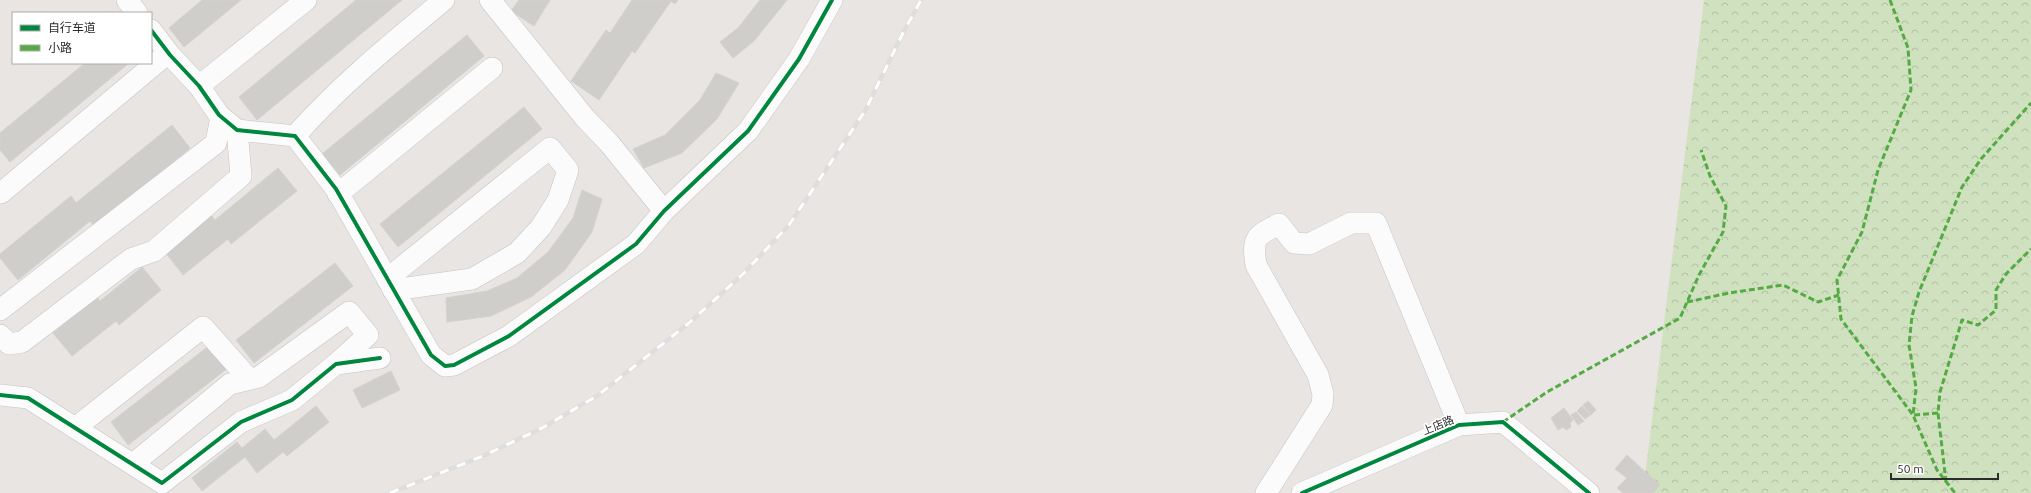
<svg xmlns="http://www.w3.org/2000/svg" width="2031" height="493" viewBox="0 0 2031 493" font-family="Ubuntu,'Noto Sans SC',sans-serif">
	<style>
		.forest { fill: url(#forest-crowns) }
		.building { fill: #d0cecb; stroke: #d4d1ce }
		.lines { fill: none; stroke-linecap: round; stroke-linejoin: round }
		.minor-casing { stroke: #c5c4c4; stroke-width: 22 }
		.minor { stroke: #fcfbfb; stroke-width: 21 }
		.rail-casing { stroke: #dededf; stroke-width: 4.5 }
		.rail { stroke: #fff; stroke-width: 3; stroke-dasharray: 9; stroke-linecap: butt }
		.quiet { stroke: #54ab44; stroke-width: 3; stroke-dasharray: 6 3; stroke-linecap: butt }
		.cycleway-casing { stroke: #fff; stroke-width: 6 }
		.cycleway { stroke: #00873e; stroke-width: 4 }
		.labels { text-anchor: middle; dominant-baseline: central; stroke-width: 3.5; stroke-linejoin: round; paint-order: stroke }
		.street-label { font-size: 11px; fill: #2c2c2c; stroke: #fff }
	</style>
	<defs>
		<pattern id="forest-crowns" width="20" height="18" patternUnits="userSpaceOnUse"><rect width="20" height="18" fill="#cfe1be"/><path d="M2 6a3 3 0 1 1 6 0M12 15a3 3 0 1 1 6 0" fill="none" stroke="#b2c1a3"/></pattern>
	</defs>
	<rect width="100%" height="100%" fill="#e9e5e2"/>
	<path class="forest" d="M1704 0H2031V493H1643Z"/>
	<g class="building">
		<path d="M202 0H241L184 47 169 28Z"/>
		<path d="M356 0H402L257 120 239 97Z"/>
		<path d="M519 0H550L534 26 511 11Z"/>
		<path d="M632 0H678L675 4 671 1 635 53 632 51 599 100 571 81 606 30 610 33Z"/>
		<path d="M760 0H787L754 41 733 58 720 42 738 28Z"/>
		<path d="M467 35 484 56 340 175 322 154Z"/>
		<path d="M85 63H129L10 162 0 150V133Z"/>
		<path d="M716 73 739 83 717 119 682 153 644 168 633 149 665 135 700 100Z"/>
		<path d="M524 107 542 129 398 247 380 224Z"/>
		<path d="M172 125 190 148 94 226 90 221 18 280 0 258V254L71 196 76 203Z"/>
		<path d="M278 168 297 191 231 244 228 239 183 275 165 252 211 215 215 220Z"/>
		<path d="M582 190 602 199 592 232 565 270 531 297 491 316 447 322 446 298 487 291 517 278 548 252 573 218Z"/>
		<path d="M335 263 353 286 254 363 236 340Z"/>
		<path d="M142 267 161 290 119 325 116 321 72 356 53 333 97 297 100 301Z"/>
		<path d="M210 345 228 368 128 445 111 422Z"/>
		<path d="M391 371 400 390 362 408 353 390Z"/>
		<path d="M1588 401 1596 410 1591 415 1583 405Z"/>
		<path d="M316 406 329 422 287 456 283 452 257 473 245 457 202 491 192 478 237 442 242 448 265 429 274 440Z"/>
		<path d="M1582 406 1590 415 1585 419 1577 411Z"/>
		<path d="M1564 408 1573 420 1570 423 1571 427 1566 430 1563 427 1558 430 1551 418Z"/>
		<path d="M1576 412 1584 421 1578 425 1571 415Z"/>
		<path d="M1627 455 1660 485 1653 493H1623L1617 488 1627 478 1615 469Z"/>
	</g>
	<g class="lines">
		<defs>
			<g id="minor">
				<path d="M127 0 137 13"/>
				<path d="M490 0 585 118 609 143 664 211"/>
				<path d="M151 30 170 55 199 86 219 115 237 130 295 136 336 189 431 355 445 366 454 365 509 336 636 244 664 211 748 131 799 59 832 0"/>
				<path d="M199 86 306 0"/>
				<path d="M295 136C340 85 392 43 444 0"/>
				<path d="M1 193 168 53"/>
				<path d="M338 194 492 68"/>
				<path d="M387 279 550 148 568 170 558 200 541 227 517 253 472 279 393 290"/>
				<path d="M0 310 216 143 221 117"/>
				<path d="M0 335 9 344 22 342 131 259 154 251 241 176 237 130"/>
				<path d="M0 395 28 398 162 483 241 422 292 400 336 364 380 358"/>
				<path d="M75 428 203 327 249 379"/>
				<path d="M133 464 230 384 259 377 349 312 368 335 336 364"/>
				<path d="M1266 493 1322 405 1323 394 1318 375 1256 265C1252 238 1255 236 1279 224L1294 243 1309 244 1351 223H1376L1459 425"/>
				<path d="M1302 493 1459 425 1503 422 1589 493"/>
			</g>
		</defs>
		<use href="#minor" class="minor-casing"/>
		<use href="#minor" class="minor"/>
		<defs>
			<path id="rail" d="M390 493 483 456 542 428 597 396 689 323 743 274 789 225 865 111 903 33 921 0"/>
		</defs>
		<use href="#rail" class="rail-casing"/>
		<use href="#rail" class="rail"/>
		<g class="quiet">
			<path d="M1890 0 1908 48 1911 90 1878 170 1862 232 1837 280 1841 319 1913 415 1937 470 1955 493"/>
			<path d="M1687 302 1729 293 1783 285 1818 302 1839 295"/>
			<path d="M1938 413 1913 415 1916 388 1909 345 1912 316 1919 292 1962 187 1981 159 2031 103"/>
			<path d="M1503 422 1547 392 1680 318 1699 275 1723 232 1726 206 1710 176 1701 150"/>
			<path d="M1946 482 1938 413 1940 392 1962 320 1978 325 1996 310V290L2006 274 2031 249"/>
		</g>
		<defs>
			<g id="cycleway">
				<path d="M151 30 170 55 199 86 219 115 237 130 295 136 336 189 431 355 445 366 454 365 509 336 636 244 664 211 748 131 799 59 832 0"/>
				<path d="M0 395 28 398 162 483 241 422 292 400 336 364 380 358"/>
				<path d="M1302 493 1459 425 1503 422 1589 493"/>
			</g>
		</defs>
		<use href="#cycleway" class="cycleway-casing"/>
		<use href="#cycleway" class="cycleway"/>
	</g>
	<g class="labels">
		<g class="street-label">
			<text transform="translate(1438 425) rotate(-22)">上店路</text>
		</g>
	</g>
	<rect x="12" y="12" width="140" height="52" fill="#ffffff" stroke="#ababab"/>
	<rect x="20" y="25" width="20" height="6" fill="#00873e" stroke="#ababab"/>
	<text x="48" y="32" font-size="12" fill="#2c2c2c">自行车道</text>
	<rect x="20" y="45" width="20" height="6" fill="#54ab44" stroke="#ababab"/>
	<text x="48" y="52" font-size="12" fill="#2c2c2c">小路</text>
	<path d="M1891 473v6h107v-6" fill="none" stroke="#2c2c2c" stroke-width="2"/>
	<text x="1897" y="473" font-size="12" fill="#2c2c2c" stroke="#ffffff" stroke-width="3" paint-order="stroke">50 m</text>
</svg>
